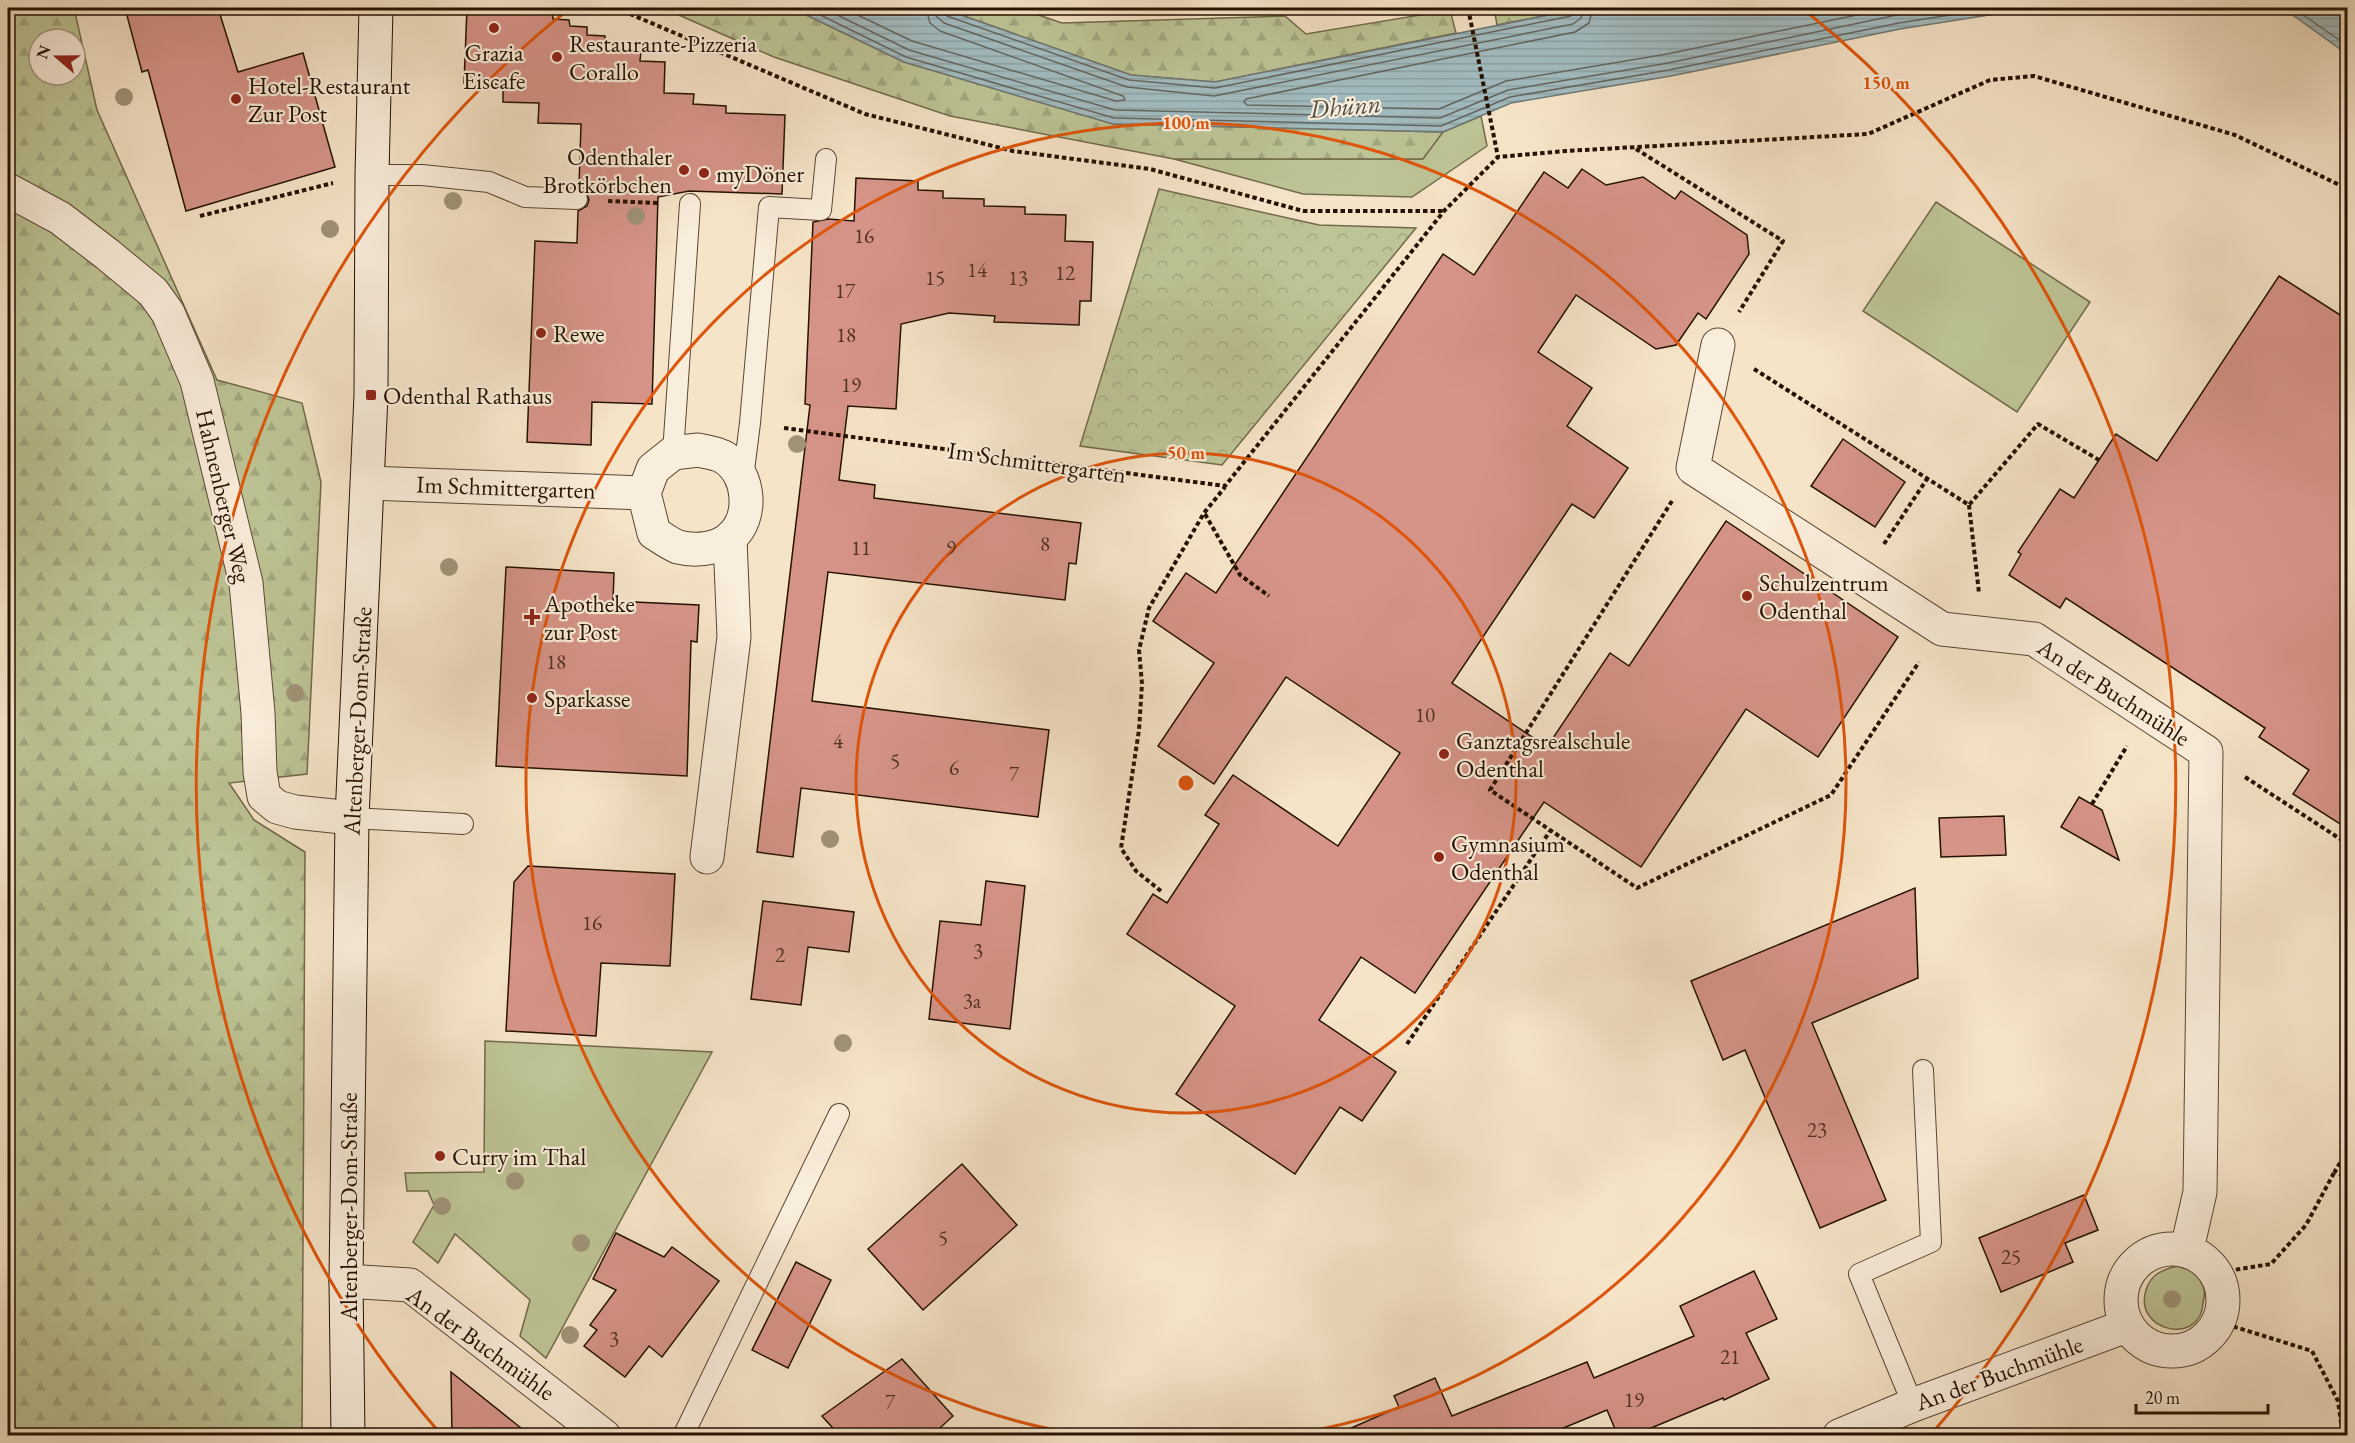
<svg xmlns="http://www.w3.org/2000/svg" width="2355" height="1443" viewBox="0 0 2355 1443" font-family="'EB Garamond',serif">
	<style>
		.grass { fill: #bdc495; stroke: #716a4a; stroke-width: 1.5 }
		.forest { fill: url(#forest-firs); stroke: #716a4a; stroke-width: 1.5; fill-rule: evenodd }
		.park { fill: url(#park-crowns); stroke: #716a4a; stroke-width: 1.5 }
		.water { fill: url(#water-rules); stroke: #707874; stroke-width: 1.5 }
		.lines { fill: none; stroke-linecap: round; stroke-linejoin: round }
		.shore { stroke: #646660; stroke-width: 1.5 }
		.building { fill: #d69488; stroke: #251100; stroke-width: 1.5 }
		.lane-casing { stroke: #594632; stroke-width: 22 }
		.street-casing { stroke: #594632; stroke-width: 35 }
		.secondary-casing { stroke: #251100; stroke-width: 35 }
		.path { stroke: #251100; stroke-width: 4; stroke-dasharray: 4.5 3; stroke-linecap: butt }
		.lane { stroke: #f9eddb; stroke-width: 20 }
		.street { stroke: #f9eddb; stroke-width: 33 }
		.secondary { stroke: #f9eddb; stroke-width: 33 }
		.tree { fill: #a09377 }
		.ring { fill: none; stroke: #de550b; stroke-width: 3 }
		.poi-dot { fill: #8f2418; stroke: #f9eddb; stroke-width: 2 }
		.labels { text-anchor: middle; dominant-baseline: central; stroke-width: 4.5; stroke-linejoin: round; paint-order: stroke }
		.number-label { font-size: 21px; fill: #513222 }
		.poi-label { font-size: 24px; fill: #251100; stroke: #f9eddb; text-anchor: start }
		.street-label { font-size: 24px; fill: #251100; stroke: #f9eddb }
		.water-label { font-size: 26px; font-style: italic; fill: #514d44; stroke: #f9eddb }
		.centre { fill: #de550b; stroke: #f9eddb; stroke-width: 3 }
		.ring-label { font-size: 18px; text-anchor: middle; font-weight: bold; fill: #de550b; stroke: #f9eddb; stroke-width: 4.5; stroke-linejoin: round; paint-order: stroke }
	</style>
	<defs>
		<pattern id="forest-firs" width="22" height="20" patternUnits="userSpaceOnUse" patternTransform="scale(1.5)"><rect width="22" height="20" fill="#bdc495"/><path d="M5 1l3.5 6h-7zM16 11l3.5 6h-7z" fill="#a2a77f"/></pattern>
		<pattern id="park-crowns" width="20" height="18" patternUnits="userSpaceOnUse" patternTransform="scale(1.5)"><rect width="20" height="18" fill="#bdc495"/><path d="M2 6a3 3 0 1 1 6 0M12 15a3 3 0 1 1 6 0" fill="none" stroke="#a2a77f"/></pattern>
		<pattern id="water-rules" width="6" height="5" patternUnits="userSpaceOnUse" patternTransform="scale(1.5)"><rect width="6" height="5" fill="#a2bcc1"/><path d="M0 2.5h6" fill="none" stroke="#8ba1a4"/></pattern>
	</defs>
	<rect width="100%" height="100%" fill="#f6e4c8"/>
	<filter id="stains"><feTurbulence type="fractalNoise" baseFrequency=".00333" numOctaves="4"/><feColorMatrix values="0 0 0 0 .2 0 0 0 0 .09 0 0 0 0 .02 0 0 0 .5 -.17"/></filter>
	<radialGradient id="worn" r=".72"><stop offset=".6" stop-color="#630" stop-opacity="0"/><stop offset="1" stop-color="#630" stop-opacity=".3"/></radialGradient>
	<g class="grass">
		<path d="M1481 116 1487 146 1412 197 1303 194 1174 159H1422L1443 132Z"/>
		<path d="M1936 202 2090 302 2017 412 1863 311Z"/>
		<path d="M485 1041 712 1052 546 1358 520 1336 530 1300 455 1234 438 1263 413 1242 434 1205 428 1191H407L405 1173 484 1172Z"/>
		<path d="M2177 1266 2195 1272C2198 1277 2203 1283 2204 1289 2205 1293 2204 1299 2203 1303 2201 1346 2133 1332 2146 1290 2151 1274 2162 1270 2177 1266Z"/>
	</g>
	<g class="forest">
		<path d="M8 8H74L97 110 217 380 302 403 321 482 307 774 229 783 254 820 305 852 302 1435H8ZM39 39H75V75H39Z"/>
		<path d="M663 8H792L904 62 1113 124 1443 132 1423 159H1174L950 116 774 57Z"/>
		<path d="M941 8H1018L1062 23 1285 16 1306 34 1450 10 1456 33 1215 82 1131 75Z"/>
		<path d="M1494 8H1584L1497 25Z"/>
	</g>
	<path class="park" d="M1159 189 1319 225 1416 228 1222 465 1080 446Z"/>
	<g class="water">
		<path d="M792 8H941L1131 75 1215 82 1584 8H2017L1989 15 1900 29 1671 76 1511 103 1443 132 1113 124 904 62Z"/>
		<path d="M2276 8H2347V54L2287 11Z"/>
	</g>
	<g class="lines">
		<g class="shore">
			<path d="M806 8 906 57 1114 118 1441 126 1510 97 1669 70 1899 23 1995 8"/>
			<path d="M823 8 909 50 1115 110 1440 118 1508 90 1668 63 1897 15 1950 8"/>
			<path d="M843 8 912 41 1116 101 1125 100 1123 96 940 31 930 23 926 8"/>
			<path d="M935 8 936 16 944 23 1127 87 1214 96 1573 24 1581 18 1584 8"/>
			<path d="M942 8 943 13 947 16 1129 80 1215 88 1571 16 1575 13 1577 8"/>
			<path d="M1593 8 1589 23 1575 32 1246 99 1244 102 1247 105 1439 109 1506 81 1667 54 1891 8"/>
			<path d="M2293 8 2348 46"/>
		</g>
	</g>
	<g class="building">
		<path d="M125 8H218L238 72 303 53 335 167 186 211 148 70 142 72Z"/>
		<path d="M467 8H537V11L553 12V19L569 20 570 26 587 27V35L605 36V50L641 51 640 61 665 62 664 93 694 94 693 104 726 106V113L785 115 782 194 689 191 658 197 652 404 592 402 591 445 527 442 535 241 577 243 578 211 587 206 589 200 587 193 579 187 581 124 538 123 539 103 503 102V85L464 83Z"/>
		<path d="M1582 169 1606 185 1643 177 1675 199 1681 191 1747 235 1749 254 1706 319 1698 313 1676 345 1656 349 1576 295 1538 352 1592 388 1567 426 1628 468 1594 518 1572 504 1452 683 1547 747 1610 653 1629 666 1726 521 1898 637 1818 757 1746 709 1641 867 1544 802 1415 993 1361 957 1319 1020 1396 1072 1362 1121 1340 1107 1295 1174 1176 1094 1235 1006 1127 934 1153 894 1167 903 1219 824 1205 815 1233 775 1338 846 1400 753 1286 677 1214 784 1158 746 1214 663 1153 621 1186 573 1216 593 1443 254 1474 275 1544 172 1568 188Z"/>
		<path d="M856 178 918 181V190L943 191V198L984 199V206L1025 207V214L1066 215 1065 241 1093 242 1091 301H1080L1079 325 994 322 995 316 949 313 901 324 896 409 848 406 839 480 875 485 874 498 1081 523 1076 564 1069 563 1065 600 828 572 812 701 1049 730 1038 817 801 788 793 857 757 852 810 405 805 404 813 222 828 219 854 221Z"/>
		<path d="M2279 276 2348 320V829L2293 794 2309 770 2259 737 2265 728 2066 598 2060 608 2009 575 2021 554 2018 552 2060 489 2074 498 2116 434 2157 461Z"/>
		<path d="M1843 439 1905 482 1875 527 1811 486Z"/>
		<path d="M506 567 614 573 613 601 699 605 697 642 691 641 687 776 496 766Z"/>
		<path d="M2079 797 2102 810 2119 860 2061 827Z"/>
		<path d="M2004 816 2006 855 1941 857 1939 818Z"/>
		<path d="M528 866 675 874 670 966 601 963 596 1036 506 1031 514 882Z"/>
		<path d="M986 881 1025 886 1010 1029 929 1019 940 921 981 925Z"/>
		<path d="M1915 888 1918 978 1812 1023 1886 1200 1820 1228 1745 1050 1723 1060 1691 981Z"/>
		<path d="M763 901 854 912 849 952 808 947 801 1005 751 999Z"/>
		<path d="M962 1164 1017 1225 923 1310 868 1249Z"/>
		<path d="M2084 1195 2098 1230 2065 1243 2073 1262 2001 1292 1979 1238Z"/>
		<path d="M616 1233 664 1257 672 1247 719 1281 662 1357 649 1346 625 1377 584 1346 597 1330 590 1325 616 1290 593 1279Z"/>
		<path d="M796 1262 831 1280 788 1368 752 1350Z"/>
		<path d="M1754 1271 1777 1319 1746 1333 1769 1379 1724 1400 1723 1398 1632 1436H1618L1607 1410 1544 1436H1333L1399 1407 1394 1396 1435 1378 1452 1416 1587 1362 1594 1378 1694 1336 1680 1306Z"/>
		<path d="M902 1359 953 1416 931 1436H840L822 1416Z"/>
		<path d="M451 1372 531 1436H452Z"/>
	</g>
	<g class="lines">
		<defs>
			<g id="lane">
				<path d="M372 175H422L489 182 525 197 577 199"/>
				<path d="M673 453 690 204"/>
				<path d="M743 478 750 423 769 207 821 210 826 159"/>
				<path d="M352 818 463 824"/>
				<path d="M1913 1405 1859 1274 1931 1242 1923 1070"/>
				<path d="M683 1436 839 1114"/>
			</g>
			<g id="street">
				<path d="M8 190 60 218 107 254 153 292 168 313 197 381 246 583 258 713 260 772 264 796 277 807 295 812 352 818"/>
				<path d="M1718 345 1693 468 1942 629 2034 639 2206 752 2200 1192 2187 1249"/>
				<path d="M698 450C706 452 718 453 725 458 750 474 754 518 730 538 717 550 694 551 678 547 670 544 661 537 654 533L644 493 653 469 673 453Z"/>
				<path d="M368 483 644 493"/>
				<path d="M707 857 734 637 730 539"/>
				<circle cx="2172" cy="1300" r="51"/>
				<path d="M346 1281 410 1285 604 1436"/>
				<path d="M1839 1436 1913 1405 2126 1326"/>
			</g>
			<path id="secondary" d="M348 1436 346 1281 352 818 371 395 372 175 376 8"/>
		</defs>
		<use href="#lane" class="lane-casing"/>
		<use href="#street" class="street-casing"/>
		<use href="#secondary" class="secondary-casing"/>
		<g class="path">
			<path d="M616 8 865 114 1013 151 1150 169 1303 211H1443"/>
			<path d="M1468 8 1498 157"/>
			<path d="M1636 149 1783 241 1739 312"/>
			<path d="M608 201 658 203"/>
			<path d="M200 216 333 183"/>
			<path d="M1754 369 1969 505 2038 424 2099 460"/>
			<path d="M784 428 1225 486 1444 211 1498 157 1566 151 1868 134 1990 80 2034 76 2235 135 2348 189"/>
			<path d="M1672 501 1490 790 1637 888 1831 795 1919 662"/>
			<path d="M1969 505 1979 593"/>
			<path d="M1205 514 1240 575 1269 596"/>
			<path d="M1884 544 1927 479"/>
			<path d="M2245 777 2348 844"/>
			<path d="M2092 804 2127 746"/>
			<path d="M1161 891 1136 871 1121 848 1139 730 1142 684 1139 650 1149 608 1204 513 1225 487"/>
			<path d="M1407 1044 1550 831"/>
			<path d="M2348 1150 2335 1171 2348 1179"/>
			<path d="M2221 1272 2271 1264 2306 1225 2335 1171"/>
			<path d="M2219 1322 2312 1351 2338 1401 2343 1436"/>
		</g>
		<use href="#lane" class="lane"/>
		<use href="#street" class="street"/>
		<use href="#secondary" class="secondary"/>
	</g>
	<g class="tree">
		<circle cx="124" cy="97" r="9"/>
		<circle cx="453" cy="201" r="9"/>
		<circle cx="636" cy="216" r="9"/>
		<circle cx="330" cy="229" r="9"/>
		<circle cx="797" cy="444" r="9"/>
		<circle cx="449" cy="567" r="9"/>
		<circle cx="295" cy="693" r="9"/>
		<circle cx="830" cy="839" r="9"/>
		<circle cx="843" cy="1043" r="9"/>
		<circle cx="515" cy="1181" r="9"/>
		<circle cx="442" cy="1206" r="9"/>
		<circle cx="581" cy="1243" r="9"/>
		<circle cx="2172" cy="1299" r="9"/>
		<circle cx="570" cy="1335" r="9"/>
	</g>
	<g class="ring">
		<circle cx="1186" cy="783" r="330"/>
		<path d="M1083 1435A660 660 0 1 1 1289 1435"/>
		<path d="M439 1432A990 990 0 0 1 570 8M1802 8A990 990 0 0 1 1933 1432"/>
	</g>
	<g class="poi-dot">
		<circle cx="494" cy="28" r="6"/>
		<circle cx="557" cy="57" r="6"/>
		<circle cx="236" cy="99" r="6"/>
		<circle cx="684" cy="170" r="6"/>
		<circle cx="704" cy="173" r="6"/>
		<circle cx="541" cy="333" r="6"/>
		<rect x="365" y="389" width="12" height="12" rx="3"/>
		<circle cx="1747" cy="596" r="6"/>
		<path d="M529 608h6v6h6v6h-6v6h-6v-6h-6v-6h6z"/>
		<circle cx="532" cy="698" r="6"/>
		<circle cx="1444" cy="754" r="6"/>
		<circle cx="1439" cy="857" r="6"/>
		<circle cx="440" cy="1156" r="6"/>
	</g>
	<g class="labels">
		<g class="number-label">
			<text x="864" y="235">16</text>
			<text x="977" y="269">14</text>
			<text x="1065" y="272">12</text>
			<text x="935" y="277">15</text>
			<text x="1018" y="277">13</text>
			<text x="845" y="290">17</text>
			<text x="846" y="334">18</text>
			<text x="851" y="384">19</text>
			<text x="1045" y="543">8</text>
			<text x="861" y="547">11</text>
			<text x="951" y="547">9</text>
			<text x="556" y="661">18</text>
			<text x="1425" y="714">10</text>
			<text x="838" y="740">4</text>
			<text x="895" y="760">5</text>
			<text x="954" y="767">6</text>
			<text x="1014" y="773">7</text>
			<text x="592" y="922">16</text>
			<text x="978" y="950">3</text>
			<text x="780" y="954">2</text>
			<text x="972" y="1000">3a</text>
			<text x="1817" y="1129">23</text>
			<text x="943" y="1237">5</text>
			<text x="2011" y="1256">25</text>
			<text x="614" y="1338">3</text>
			<text x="1730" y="1356">21</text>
			<text x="1634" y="1399">19</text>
			<text x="890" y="1401">7</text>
		</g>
		<g class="poi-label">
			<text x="569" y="43">Restaurante-Pizzeria<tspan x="569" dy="28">Corallo</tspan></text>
			<text x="494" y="52" text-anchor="middle">Grazia<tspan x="494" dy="28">Eiscafe</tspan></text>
			<text x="248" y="85">Hotel-Restaurant<tspan x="248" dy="28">Zur Post</tspan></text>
			<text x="672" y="156" text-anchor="end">Odenthaler<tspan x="672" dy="28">Brotkörbchen</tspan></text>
			<text x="716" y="173">myDöner</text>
			<text x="553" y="333">Rewe</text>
			<text x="383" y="395">Odenthal Rathaus</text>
			<text x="1759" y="582">Schulzentrum<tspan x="1759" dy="28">Odenthal</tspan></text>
			<text x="544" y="603">Apotheke<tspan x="544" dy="28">zur Post</tspan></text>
			<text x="544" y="698">Sparkasse</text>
			<text x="1456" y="740">Ganztagsrealschule<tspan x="1456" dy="28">Odenthal</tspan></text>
			<text x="1451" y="843">Gymnasium<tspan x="1451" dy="28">Odenthal</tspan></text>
			<text x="452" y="1156">Curry im Thal</text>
		</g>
		<g class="street-label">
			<text transform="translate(1037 462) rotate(8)">Im Schmittergarten</text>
			<text transform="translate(506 487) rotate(2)">Im Schmittergarten</text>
			<text transform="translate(224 496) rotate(77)">Hahnenberger Weg</text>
			<text transform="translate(2114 692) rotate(33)">An der Buchmühle</text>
			<text transform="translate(357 721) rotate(-87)">Altenberger-Dom-Straße</text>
			<text transform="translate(348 1207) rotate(-90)">Altenberger-Dom-Straße</text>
			<text transform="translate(481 1343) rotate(36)">An der Buchmühle</text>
			<text transform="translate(1999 1373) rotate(-20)">An der Buchmühle</text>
		</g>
		<g class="water-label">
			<text transform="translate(1345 106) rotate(-5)">Dhünn</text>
		</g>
	</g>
	<circle cx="1186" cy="783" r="9" class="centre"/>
	<g class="ring-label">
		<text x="1886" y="89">150 m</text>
		<text x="1186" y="129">100 m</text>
		<text x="1186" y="459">50 m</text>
	</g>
	<rect width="2355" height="1443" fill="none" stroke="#f6e4c8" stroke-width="30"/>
	<rect x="9" y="9" width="2337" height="1425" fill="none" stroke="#251100" stroke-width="3"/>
	<rect x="15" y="15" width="2325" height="1413" fill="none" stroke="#251100" stroke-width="1.5"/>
	<g transform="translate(57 57) rotate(290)"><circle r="28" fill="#f9eddb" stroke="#a49583" stroke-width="1.5"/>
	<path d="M0-4.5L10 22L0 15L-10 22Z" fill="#8f2418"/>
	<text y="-9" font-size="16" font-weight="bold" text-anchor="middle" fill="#251100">N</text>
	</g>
	<path d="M2136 1404v9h132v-9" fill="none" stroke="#251100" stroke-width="3"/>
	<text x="2145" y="1404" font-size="18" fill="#251100" stroke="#f9eddb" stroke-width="4.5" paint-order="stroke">20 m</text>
	<rect width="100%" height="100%" filter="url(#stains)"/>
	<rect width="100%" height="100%" fill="url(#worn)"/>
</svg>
